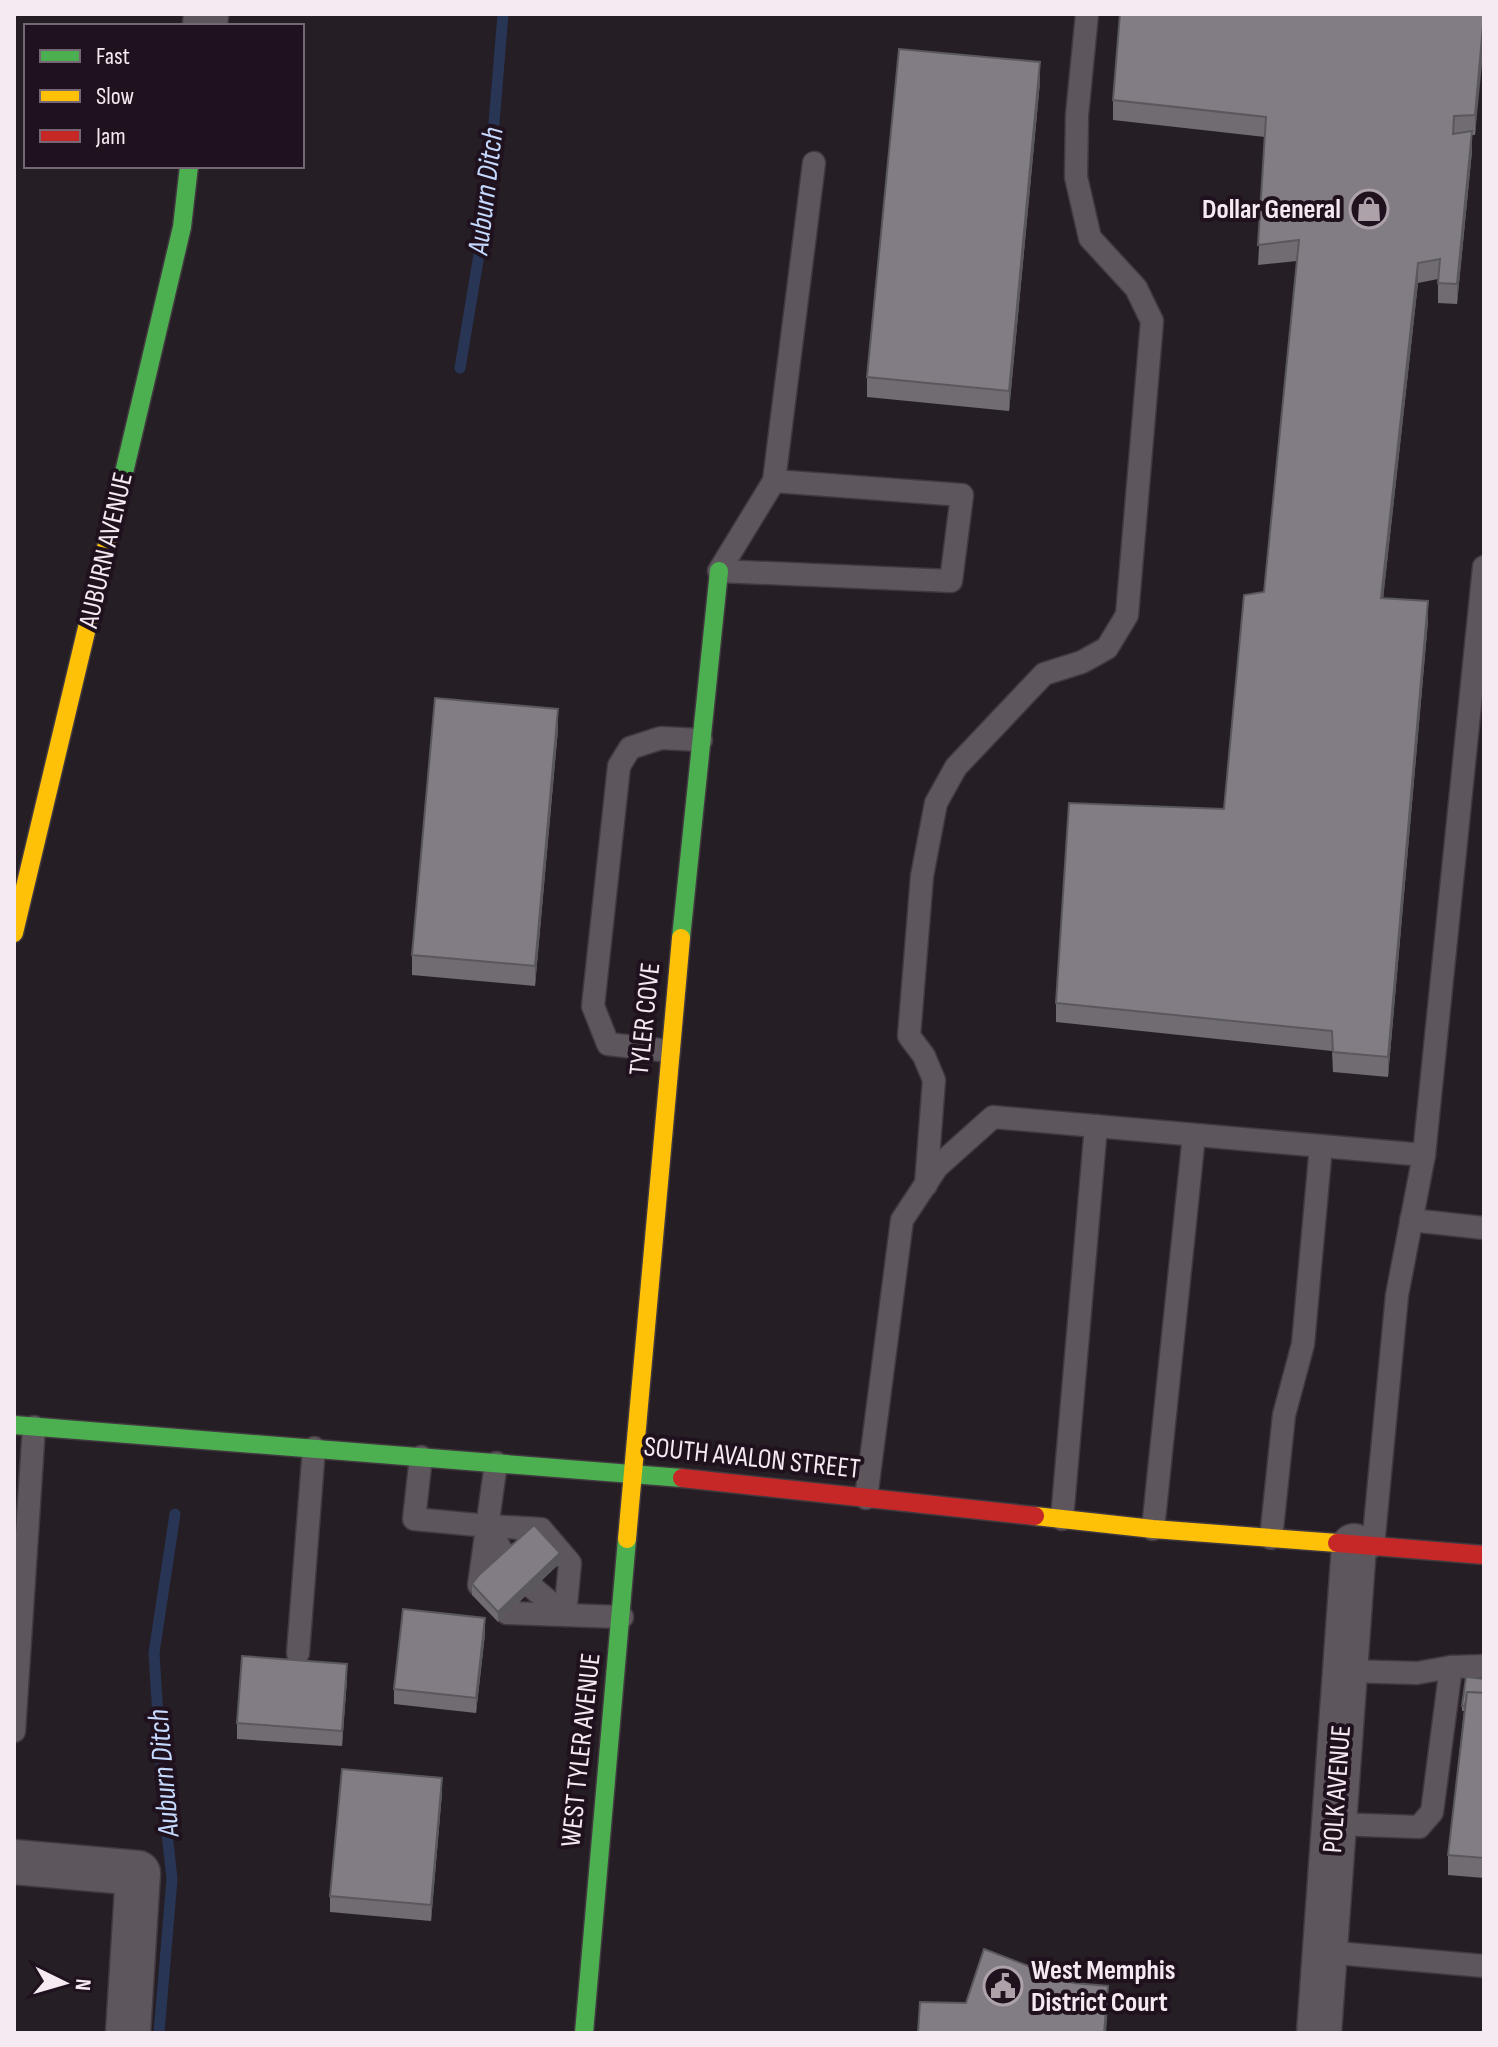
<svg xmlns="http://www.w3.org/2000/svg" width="1498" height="2047" viewBox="0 0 1498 2047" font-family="'Sofia Sans Condensed',sans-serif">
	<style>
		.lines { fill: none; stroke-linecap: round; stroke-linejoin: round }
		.stream { stroke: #283554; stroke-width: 11 }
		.lane-casing { stroke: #41393f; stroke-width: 25 }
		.street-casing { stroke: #41393f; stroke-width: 47 }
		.fast-casing { stroke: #41393f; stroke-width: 21 }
		.slow-casing { stroke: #41393f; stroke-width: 21 }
		.jam-casing { stroke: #41393f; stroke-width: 21 }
		.lane { stroke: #5d565c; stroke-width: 22 }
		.street { stroke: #5d565c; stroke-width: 44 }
		.fast { stroke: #4caf50; stroke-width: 18 }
		.slow { stroke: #ffc107; stroke-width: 18 }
		.jam { stroke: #c62828; stroke-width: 18 }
		.wall { fill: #706c72 }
		.shaded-wall { fill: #5b585d }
		.building { fill: #827d85; stroke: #5b585d; stroke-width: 2 }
		.labels { text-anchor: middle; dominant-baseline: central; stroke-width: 8; stroke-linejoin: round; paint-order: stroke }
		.poi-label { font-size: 28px; font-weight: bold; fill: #f5e9f2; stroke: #20111e; text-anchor: end }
		.street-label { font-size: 28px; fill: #f5e9f2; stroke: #20111e }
		.water-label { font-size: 30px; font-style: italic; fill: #c6d9fe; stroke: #20111e }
	</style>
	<rect width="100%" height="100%" fill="#261e25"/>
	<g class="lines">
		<g class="stream">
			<path d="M460 368 487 207 503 14"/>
			<path d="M159 2033 172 1879 163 1796 154 1653 175 1514"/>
		</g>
		<defs>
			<g id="lane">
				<path d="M774 481 962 495 951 581 719 571 774 481 814 163"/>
				<path d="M669 1051 608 1044 593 1006 619 766 630 748 661 738 701 740"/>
				<path d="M926 1185 934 1080 924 1056 909 1036 922 876 936 803 956 767 1044 674 1082 662 1107 648 1127 615 1152 321 1136 288 1090 238 1076 177 1077 115 1087 14"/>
				<path d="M1411 1220 1484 1228"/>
				<path d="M421 1457 414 1519 488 1526 507 1561"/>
				<path d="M866 1498 902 1220 937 1167 993 1117 1424 1155"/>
				<path d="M1062 1519 1096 1126"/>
				<path d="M488 1526 541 1529 570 1563 565 1615 507 1613"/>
				<path d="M1153 1529 1194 1135"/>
				<path d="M1271 1538 1284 1415 1303 1344 1321 1146"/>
				<path d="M1373 1546 1397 1295 1424 1155 1484 567"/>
				<path d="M479 1585 496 1463"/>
				<path d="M533 1588 565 1615 622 1617"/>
				<path d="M298 1653 314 1448"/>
				<path d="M1345 1671 1417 1673 1451 1667 1484 1666"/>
				<path d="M14 1731 34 1427"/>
				<path d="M1334 1824 1419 1827 1432 1812 1451 1667"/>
				<path d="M1325 1952 1484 1966"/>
			</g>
			<g id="street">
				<path d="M205 26 206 14"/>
				<path d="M14 1862 138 1873 128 2033"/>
				<path d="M1319 2033 1354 1546"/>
			</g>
			<g id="fast">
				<path d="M118 498 182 227 189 166"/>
				<path d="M681 938 719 571"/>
				<path d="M14 1425 682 1478"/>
				<path d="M584 2033 627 1539"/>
			</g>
			<g id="slow">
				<path d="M14 933 118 498"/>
				<path d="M1035 1516 1153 1529 1337 1543"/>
				<path d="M627 1539 681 938"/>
			</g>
			<g id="jam">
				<path d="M682 1478 1035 1516"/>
				<path d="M1337 1543 1484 1555"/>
			</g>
		</defs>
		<use href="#lane" class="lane-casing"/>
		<use href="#street" class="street-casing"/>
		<use href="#fast" class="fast-casing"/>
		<use href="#slow" class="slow-casing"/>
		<use href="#jam" class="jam-casing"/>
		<use href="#lane" class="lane"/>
		<use href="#street" class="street"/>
		<use href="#fast" class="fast"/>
		<use href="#slow" class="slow"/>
		<use href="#jam" class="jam"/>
	</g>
	<g class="wall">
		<path d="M1484 14 1475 135H1472V151L1457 304 1438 303V279L1418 283 1383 598 1428 621 1388 1077 1333 1072 1332 1051 1056 1022V1003L1224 809 1264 592 1297 261 1258 265 1265 137 1113 120V100Z"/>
		<path d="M1040 82 1009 411 867 397V377Z"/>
		<path d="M558 729 535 986 412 975V955Z"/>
		<path d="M560 1563 498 1622 472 1595V1584Z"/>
		<path d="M485 1634 476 1713 394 1704V1689Z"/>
		<path d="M347 1679 342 1746 237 1739V1723Z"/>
		<path d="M1484 1679V1878L1448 1875V1855L1464 1711H1462V1706Z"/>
		<path d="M442 1793 431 1921 330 1912V1896Z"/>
	</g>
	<g class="shaded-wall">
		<path d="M1484 24V44L1475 135V115Z"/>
		<path d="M1040 62V82L1009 411V391Z"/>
		<path d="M1472 131V151L1457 304V284Z"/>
		<path d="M1418 263V283L1381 618V598Z"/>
		<path d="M1428 601V621L1388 1077V1057Z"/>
		<path d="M558 709V729L535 986V966Z"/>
		<path d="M560 1553V1563L498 1622V1612Z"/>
		<path d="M485 1618V1634L476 1713V1698Z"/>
		<path d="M347 1664V1679L342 1746V1731Z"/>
		<path d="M442 1778V1793L431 1921V1905Z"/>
		<path d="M1108 1986V2006L1106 2033H1104Z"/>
	</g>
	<g class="building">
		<path d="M1120 14H1484L1475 115 1454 116 1453 134 1472 131 1457 284 1438 283 1440 259 1418 263 1381 598 1428 601 1388 1057 1333 1052 1332 1031 1056 1003 1069 803 1224 809 1244 595 1264 592 1299 240 1258 245 1266 117 1113 100Z"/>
		<path d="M899 49 1040 62 1009 391 867 377Z"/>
		<path d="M435 698 558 709 535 966 412 955Z"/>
		<path d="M534 1525 560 1553 498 1612 472 1584 479 1575Z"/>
		<path d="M403 1609 485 1618 476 1698 394 1689Z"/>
		<path d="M242 1656 347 1664 342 1731 237 1723Z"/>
		<path d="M1466 1677 1484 1679V1693L1467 1692 1465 1706H1462Z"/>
		<path d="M1467 1692 1484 1693V1858L1448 1855Z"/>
		<path d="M342 1769 442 1778 431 1905 330 1896Z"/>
		<path d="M984 1949 1073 1983 1108 1986 1104 2033H918L920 2002 966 2003Z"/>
	</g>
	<defs>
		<symbol id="shop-ring" viewBox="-11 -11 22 22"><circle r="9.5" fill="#20111e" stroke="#ada2aa" stroke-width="1.5"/><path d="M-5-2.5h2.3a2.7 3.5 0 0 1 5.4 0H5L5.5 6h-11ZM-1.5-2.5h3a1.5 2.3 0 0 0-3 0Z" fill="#ada2aa"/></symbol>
		<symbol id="civic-ring" viewBox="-11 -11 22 22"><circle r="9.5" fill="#20111e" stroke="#ada2aa" stroke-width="1.5"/><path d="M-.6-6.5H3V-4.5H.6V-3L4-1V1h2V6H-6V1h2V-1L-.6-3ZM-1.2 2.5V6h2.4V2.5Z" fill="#ada2aa"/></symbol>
	</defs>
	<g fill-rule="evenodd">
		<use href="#shop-ring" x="1347" y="187" width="44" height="44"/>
		<use href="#civic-ring" x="981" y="1964" width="44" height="44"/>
	</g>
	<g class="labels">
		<g class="poi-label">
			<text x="1341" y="209">Dollar General</text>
			<text x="1031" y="1970" text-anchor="start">West Memphis<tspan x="1031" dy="32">District Court</tspan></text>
		</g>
		<g class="street-label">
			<text transform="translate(106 550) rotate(-77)">AUBURN AVENUE</text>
			<text transform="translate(645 1019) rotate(-84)">TYLER COVE</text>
			<text transform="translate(752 1458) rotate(6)">SOUTH AVALON STREET</text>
			<text transform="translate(581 1750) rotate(-84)">WEST TYLER AVENUE</text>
			<text transform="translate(1337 1789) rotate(-86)">POLK AVENUE</text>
		</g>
		<g class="water-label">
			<text transform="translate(486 191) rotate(-83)">Auburn Ditch</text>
			<text transform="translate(164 1773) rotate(-95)">Auburn Ditch</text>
		</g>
	</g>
	<rect width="1498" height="2047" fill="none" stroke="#f5e9f2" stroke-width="32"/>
	<rect x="24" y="24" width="280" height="144" fill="#20111e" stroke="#756773" stroke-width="2"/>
	<rect x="40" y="50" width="40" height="12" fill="#4caf50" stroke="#756773" stroke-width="2"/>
	<text x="96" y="64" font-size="24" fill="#f5e9f2">Fast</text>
	<rect x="40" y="90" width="40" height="12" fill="#ffc107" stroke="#756773" stroke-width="2"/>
	<text x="96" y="104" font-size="24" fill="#f5e9f2">Slow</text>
	<rect x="40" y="130" width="40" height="12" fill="#c62828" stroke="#756773" stroke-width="2"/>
	<text x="96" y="144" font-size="24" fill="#f5e9f2">Jam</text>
	<g transform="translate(64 1983) rotate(95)" stroke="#20111e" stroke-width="6" paint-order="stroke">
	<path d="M0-6L14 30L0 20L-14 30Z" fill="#f5e9f2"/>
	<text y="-12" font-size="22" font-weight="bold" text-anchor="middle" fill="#f5e9f2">N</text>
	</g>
</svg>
